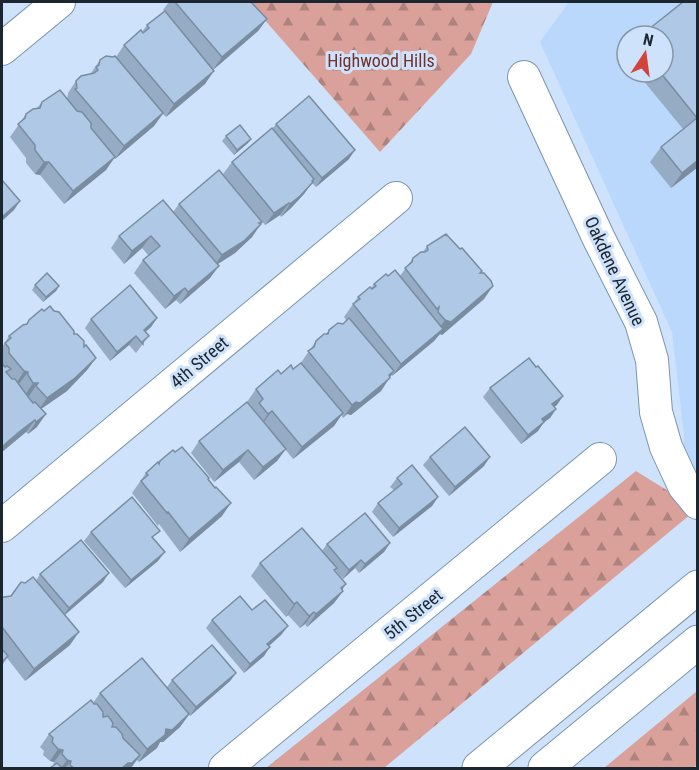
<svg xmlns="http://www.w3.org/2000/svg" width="699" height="770" viewBox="0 0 699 770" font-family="'Roboto Condensed',sans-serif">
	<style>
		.built { fill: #b9d8fc; fill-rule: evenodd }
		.forest { fill: url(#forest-firs) }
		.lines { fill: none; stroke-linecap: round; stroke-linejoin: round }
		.minor-casing { stroke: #7b94af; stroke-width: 34 }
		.highway-casing { stroke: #7b94af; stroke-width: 35 }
		.minor { stroke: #fff; stroke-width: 32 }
		.highway { stroke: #fff; stroke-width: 33 }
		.wall { fill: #96acc5 }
		.shaded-wall { fill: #7a8ca0 }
		.building { fill: #aec8e5; stroke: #7a8ca0; stroke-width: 1.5 }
		.labels { text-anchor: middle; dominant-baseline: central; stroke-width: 6; stroke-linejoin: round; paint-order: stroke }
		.park-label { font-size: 18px; fill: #75302a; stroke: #cee3fb }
		.street-label { font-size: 18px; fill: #1c2630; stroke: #cee3fb }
	</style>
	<defs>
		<pattern id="forest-firs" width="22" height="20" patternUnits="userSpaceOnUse" patternTransform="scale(1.5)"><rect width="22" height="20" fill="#d9a199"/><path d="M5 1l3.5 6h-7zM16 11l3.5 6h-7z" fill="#af837d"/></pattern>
	</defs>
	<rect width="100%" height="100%" fill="#cee3fb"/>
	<path class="built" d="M569 2H697V477L682 468 684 435 672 332 540 42ZM627 36H663V72H627Z"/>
	<g class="forest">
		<path d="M249 2H493L471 54 380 152Z"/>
		<path d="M636 471 697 509 384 768H266Z"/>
		<path d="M697 691V765L693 768H604Z"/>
	</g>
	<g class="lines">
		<defs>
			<g id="minor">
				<path d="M2 49 59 2"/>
				<path d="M524 77 599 239 641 322 652 360 656 412 666 447 684 486 698 503"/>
				<path d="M2 526 396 198"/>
				<path d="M225 768 600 459"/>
			</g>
			<g id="highway">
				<path d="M479 768 698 587"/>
				<path d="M545 768 698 642"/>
			</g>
		</defs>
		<use href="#minor" class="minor-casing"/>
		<use href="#highway" class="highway-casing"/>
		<use href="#minor" class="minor"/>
		<use href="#highway" class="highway"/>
	</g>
	<g class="wall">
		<path d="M169 2H251L267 19 258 31 213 70 205 84 166 117 163 114 154 126 115 159 114 158 106 170 64 204 40 175 35 174 26 163V158L10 137 26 114 37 108 42 102 67 100 68 93 76 81 91 73 100 60 116 57 124 45 142 32 147 25 164 11 163 10Z"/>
		<path d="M698 2V167L671 188 650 162 661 147 683 129 642 79 641 72H663V36H644L649 29Z"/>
		<path d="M276 124 349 159 316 187 312 183 304 194 291 208 281 217 280 215 265 225 223 174 232 162 272 129Z"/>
		<path d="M226 136 248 143 234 155 222 141Z"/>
		<path d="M179 204 261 224 252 237 235 253 218 264 210 278 180 304 176 300 165 309 134 273 143 260 149 256 142 248 124 264 111 248 119 236 173 212Z"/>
		<path d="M427 246 480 273 484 299 442 335 440 334 434 341 392 376 391 375 381 391 351 415 347 414 343 418 341 415 334 426 293 459 285 449 277 461 254 480 239 462 214 482 191 453 199 441 247 402 256 389 281 374 293 369 300 364 316 341 326 334 329 330 343 324 346 320 344 317 358 297 371 288 374 284 388 276H400L413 258 423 252Z"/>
		<path d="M35 285 59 286 56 291 43 302 32 290Z"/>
		<path d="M157 318 151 327 145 332 149 336 136 353 129 345 110 361 85 328 91 319Z"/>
		<path d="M29 320 74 334 84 347 96 358 87 370 67 391 41 409 37 427 28 434 26 432 2 452V347L9 336 26 325Z"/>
		<path d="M536 367 563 396 554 407 556 409 550 418 544 422 538 431 521 444 483 397 490 388Z"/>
		<path d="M430 457 484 466 449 496 423 465Z"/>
		<path d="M160 461 208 479 222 516 180 552 159 524 158 526 132 493 146 473Z"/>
		<path d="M397 478 438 497 432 506 393 537 372 512 378 503 394 490 390 487Z"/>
		<path d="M91 532 154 540 158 561 125 588 84 541Z"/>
		<path d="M390 543 384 552 359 573 355 568 343 579 335 570V571L346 584 342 590 343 591 334 603 307 627 305 624 300 628 288 615 286 617 251 576 260 563 322 551 327 544Z"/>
		<path d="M40 574 103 582 65 615 70 645 25 681 7 658 2 666V598L11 596 25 583 36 581Z"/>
		<path d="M252 610 288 626 281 635 269 646 264 656 244 673 206 628 212 620Z"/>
		<path d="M236 673 230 681 190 716 189 715 180 727 163 742H160L157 748 139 762 137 760 131 768H50L53 766 54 762 50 761 43 755 44 751 40 747 49 734 93 703 100 693 167 687 172 680Z"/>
	</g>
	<g class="shaded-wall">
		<path d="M267 19 258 31 213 70 222 57Z"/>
		<path d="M214 71 205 84 166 117 174 104Z"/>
		<path d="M163 113 154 126 115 159 124 146Z"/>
		<path d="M251 139 248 143 234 155 237 150Z"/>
		<path d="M355 150 349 159 316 187 322 178Z"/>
		<path d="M115 157 106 170 64 204 73 191Z"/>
		<path d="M698 160V167L671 188 682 173Z"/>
		<path d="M44 162H49L40 175 35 174Z"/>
		<path d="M314 179 304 194 291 208 281 217 290 204 312 181Z"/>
		<path d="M20 201 14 210 2 221V217Z"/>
		<path d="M289 203 280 215 265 225 274 213Z"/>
		<path d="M262 222 252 237 235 253 213 267 222 255Z"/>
		<path d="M151 236 142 248 124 264 132 251Z"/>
		<path d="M219 266 210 278 180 304 188 292Z"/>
		<path d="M59 286 56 291 43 302 46 297Z"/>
		<path d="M493 286 484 299 442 335 440 334 434 341 392 376 401 364 436 333 445 320Z"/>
		<path d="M185 288 176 300 165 309 174 296Z"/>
		<path d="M157 318 151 327 138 339 144 330Z"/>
		<path d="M136 336 129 345 110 361 117 352Z"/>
		<path d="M96 358 87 370 67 391 38 411 47 398Z"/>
		<path d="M24 371 28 372 19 384H16Z"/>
		<path d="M394 371 381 391 351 415 347 414 343 418 352 405Z"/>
		<path d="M33 383H38L29 396 25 395Z"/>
		<path d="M563 396 557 405 546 413 552 404Z"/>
		<path d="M556 409 550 418 536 428 542 419Z"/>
		<path d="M272 411 263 423 259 427 268 414Z"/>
		<path d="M343 413 334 426 293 459 302 447Z"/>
		<path d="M46 414 37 427 28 434 36 422Z"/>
		<path d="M35 420 26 432 2 452V447L3 446Z"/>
		<path d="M544 422 538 431 521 444 528 435Z"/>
		<path d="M286 449 277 461 254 480 263 467Z"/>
		<path d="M248 450 239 462 214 482 223 470Z"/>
		<path d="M490 457 484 466 449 496 455 487Z"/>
		<path d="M438 497 432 506 393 537 399 528Z"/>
		<path d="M231 503 222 516 180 552 189 539Z"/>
		<path d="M390 543 384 552 359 573 365 564Z"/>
		<path d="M165 552 158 561 125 588 131 580Z"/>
		<path d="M361 560 355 568 343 579 349 570Z"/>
		<path d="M109 573 103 582 62 617 69 608Z"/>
		<path d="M346 584 339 594 343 591 334 603 307 627 316 614Z"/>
		<path d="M297 602 288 615 286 617 294 604Z"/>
		<path d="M314 612 305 624 300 628 309 616Z"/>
		<path d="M288 626 281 635 261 653 267 644Z"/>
		<path d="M79 632 70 645 25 681 34 669Z"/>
		<path d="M270 647 264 656 244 673 250 664Z"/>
		<path d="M236 673 230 681 190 716 196 707Z"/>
		<path d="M189 714 180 727 163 742H160L157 748 139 762 147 749 166 729Z"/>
		<path d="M58 749 63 750 54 762 50 761Z"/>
		<path d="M140 755 131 768H122L128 763Z"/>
		<path d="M67 760 71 761 65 768H61Z"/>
	</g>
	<g class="building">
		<path d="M175 2H251L267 19 222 57Z"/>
		<path d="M683 2H698V160L682 173 661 147 697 118 660 72H663V36H649V29Z"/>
		<path d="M165 11 214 71 174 104 124 45 141 30 143 33 149 28 147 25Z"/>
		<path d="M106 56 113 57 115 56 163 113 124 146 75 89 77 88 76 81 81 76 94 73 98 70 96 67 99 65 100 60Z"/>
		<path d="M60 90 77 111 82 112 91 123V128L115 157 73 191 49 162H44L35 150V145L18 124 25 118 26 114 33 109 40 108 42 102Z"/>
		<path d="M309 96 355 150 322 178 276 124Z"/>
		<path d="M240 125 251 139 237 150 226 136Z"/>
		<path d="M272 128 314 179 312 181 313 182 300 196 290 204 289 203 274 213 232 162Z"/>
		<path d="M219 170 262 222 259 223 261 224 244 241 222 255 179 204Z"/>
		<path d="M2 180 20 201 2 217Z"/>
		<path d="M163 200 219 266 188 292 185 288 174 296 143 260 160 246 151 236 132 251 119 236Z"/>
		<path d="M446 234 460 249 462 248 482 271 480 273H484L491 281 493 286 451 322 445 320 438 312 439 307 437 309 405 268 412 262 413 258 421 252H425L428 250 427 246Z"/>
		<path d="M395 270 443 329 401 364 353 304 360 299 358 297 370 287 372 289 376 286 374 284 386 274 388 276Z"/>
		<path d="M47 273 59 286 46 297 35 285Z"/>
		<path d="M130 285 157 318 144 330 149 336 143 341V344L136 336 117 352 91 319Z"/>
		<path d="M50 306 54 311 59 312 74 331V334H77L84 341V347L86 345 96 358 75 378 47 398 36 386 38 383H33L28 375V372L24 371 9 353V348L5 343 11 338 9 336 23 325 27 324 29 320 42 309 44 311Z"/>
		<path d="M349 318 394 371 389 375 390 378 360 403 356 402 352 405 308 351 314 347 316 341 324 334H328L329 330 338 323 343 324Z"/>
		<path d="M529 358 536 367 538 366 563 396 552 404 556 409 542 419 544 422 528 435 490 388Z"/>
		<path d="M2 363 5 367 7 366 11 369 6 372 12 379H15L29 398 33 403 35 402 46 414 36 422 35 420 19 432 3 446 4 448 2 450Z"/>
		<path d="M301 363 343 413 302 447 272 411 268 414 259 403 263 399 256 389 278 370 281 374 291 365 293 369Z"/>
		<path d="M247 402 286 449 263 467 248 450 223 470 199 441Z"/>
		<path d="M465 427 490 457 455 487 430 457Z"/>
		<path d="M182 447 209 478 208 479 215 488 216 487 231 503 189 539 168 512 167 513 141 481 148 475 146 473 158 462 159 464 160 461 173 450 175 452Z"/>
		<path d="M412 465 438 497 399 528 378 503 402 484 397 478Z"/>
		<path d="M132 497 160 531 152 537 165 552 131 580 91 532Z"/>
		<path d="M365 513 390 543 365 564 361 560 349 570 327 544Z"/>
		<path d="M302 528 337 568 334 570 346 584 341 588 343 591 316 614 314 612 309 616 297 602 294 604 260 563Z"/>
		<path d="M81 540 109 573 69 608 40 574Z"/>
		<path d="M33 577 79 632 34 669 2 627V598L4 597 11 596 21 582 25 583Z"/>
		<path d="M240 596 252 610 265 600 288 626 267 644 270 647 250 664 212 620Z"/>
		<path d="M212 645 236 673 196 707 172 680Z"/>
		<path d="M2 649 8 656 2 662Z"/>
		<path d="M142 658 189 714 172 730 166 729 165 735 147 749 100 693Z"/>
		<path d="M91 700 94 704H97L103 712V717L108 716 113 723 112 727H116L122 734 123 738 140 755 132 763H128L122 768H74L70 765 71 761 67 760 62 754 63 750 58 749 52 742 53 738 49 734Z"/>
		<path d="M57 763 62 768H50Z"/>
	</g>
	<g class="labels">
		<g class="park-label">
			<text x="381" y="60">Highwood Hills</text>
		</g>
		<g class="street-label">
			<text transform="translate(615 271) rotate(65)">Oakdene Avenue</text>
			<text transform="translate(199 362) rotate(-40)">4th Street</text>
			<text transform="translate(413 614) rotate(-39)">5th Street</text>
		</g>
	</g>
	<rect width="699" height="770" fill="none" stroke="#1c2630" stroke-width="6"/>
	<g transform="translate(645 54) rotate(13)"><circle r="28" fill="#cee3fb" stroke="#8797aa" stroke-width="1.5"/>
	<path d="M0-4.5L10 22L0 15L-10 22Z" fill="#d2443b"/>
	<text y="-9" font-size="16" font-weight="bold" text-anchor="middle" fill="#1c2630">N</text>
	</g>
</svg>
